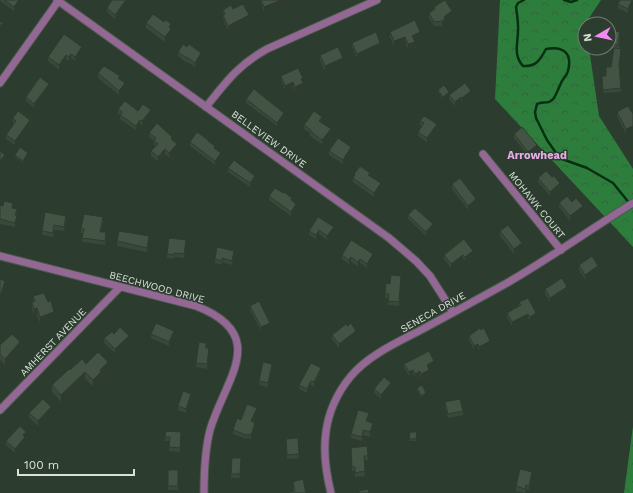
<svg xmlns="http://www.w3.org/2000/svg" width="633" height="493" viewBox="0 0 633 493" font-family="'Work Sans',sans-serif">
	<style>
		.forest { fill: url(#forest-crowns) }
		.lines { fill: none; stroke-linecap: round; stroke-linejoin: round }
		.stream { stroke: #053110; stroke-width: 2.5 }
		.street-casing { stroke: #4b5a4d; stroke-width: 9 }
		.street { stroke: #946894; stroke-width: 7 }
		.wall { fill: #3a483b }
		.shaded-wall { fill: #2f3b30 }
		.building { fill: #435445; stroke: #2f3b30 }
		.labels { text-anchor: middle; dominant-baseline: central; stroke-width: 3; stroke-linejoin: round; paint-order: stroke }
		.street-label { font-size: 10px; fill: #d8e2d9; stroke: #2c3c2e }
		.neighbourhood-label { font-size: 11px; font-weight: bold; fill: #e5ace5; stroke: #2c3c2e }
	</style>
	<defs>
		<pattern id="forest-crowns" width="20" height="18" patternUnits="userSpaceOnUse"><rect width="20" height="18" fill="#2d7e3d"/><path d="M2 6a3 3 0 1 1 6 0M12 15a3 3 0 1 1 6 0" fill="none" stroke="#36643f"/></pattern>
	</defs>
	<rect width="100%" height="100%" fill="#2c3c2e"/>
	<g class="forest">
		<path d="M500 0H601L585 24V48H589L599 116 633 169V250V247L495 99Z"/>
		<path d="M633 426V493H624Z"/>
	</g>
	<g class="lines">
		<g class="stream">
			<path d="M524 0 518 3 516 7C517 14 518 20 518 26 519 41 512 54 523 66 536 67 540 60 546 49 562 46 573 52 568 71 567 75 564 78 562 81 559 87 557 93 554 98 549 105 543 101 537 104L535 112 536 118 547 140 556 153 562 159 587 168 613 183 630 204"/>
			<path d="M564 0 571 2 577 0"/>
		</g>
		<defs>
			<g id="street">
				<path d="M57 0 389 238 416 261 430 276 453 312"/>
				<path d="M0 83 59 0"/>
				<path d="M206 107C226 82 238 65 267 49L377 0"/>
				<path d="M483 154 561 250"/>
				<path d="M0 256 196 306C271 335 225 379 210 430 205 450 204 472 204 493"/>
				<path d="M0 410 120 287"/>
				<path d="M331 493C320 450 322 411 351 376 369 355 396 343 419 331 449 315 478 299 507 283 550 258 591 229 633 203"/>
			</g>
		</defs>
		<use href="#street" class="street-casing"/>
		<use href="#street" class="street"/>
	</g>
	<g class="wall">
		<path d="M0 0H19V3L14 11 0 1Z"/>
		<path d="M129 0 115 19 107 12V8Z"/>
		<path d="M260 0H288V1L264 12Z"/>
		<path d="M633 0 628 13 618 8V4Z"/>
		<path d="M434 7 452 15 445 20 444 24 442 26H434L429 18V13L434 10Z"/>
		<path d="M233 9 249 19 228 30 223 19V10Z"/>
		<path d="M164 22 171 28V33L165 42 146 28V23Z"/>
		<path d="M390 32 420 36 414 39 415 46 408 49 405 41 394 46 390 37Z"/>
		<path d="M609 34 620 36 619 48 621 53 619 67 621 92 603 93 602 80 606 76 611 67 614 49 608 48H609Z"/>
		<path d="M352 43 380 48 357 58 352 47Z"/>
		<path d="M82 52 75 61 71 58 69 61 66 59 59 70 48 61V57Z"/>
		<path d="M178 52 201 58 195 67 187 62V63L178 56Z"/>
		<path d="M320 55 343 63 325 71 320 60Z"/>
		<path d="M98 73 120 80 125 87 119 95 98 78Z"/>
		<path d="M281 76 303 82 302 83 303 87 295 91 293 86 285 90 281 80Z"/>
		<path d="M49 88 34 108 26 101V97Z"/>
		<path d="M438 90 449 94 443 99 438 92Z"/>
		<path d="M449 95 471 96 462 103 461 101 455 106 449 99Z"/>
		<path d="M246 99 284 117 277 126 246 103Z"/>
		<path d="M628 106 626 134 617 116V112Z"/>
		<path d="M118 109 138 111 151 114 142 126 140 124 136 130 120 119V115L118 113Z"/>
		<path d="M13 118 30 124 15 145 6 139V135L14 124 13 122Z"/>
		<path d="M322 121 321 122 331 133 322 144 310 136V133L304 129V125Z"/>
		<path d="M420 121 437 128 427 142 418 136V132L422 126 420 125Z"/>
		<path d="M149 133 172 140 177 148 169 157 165 154 158 161 151 156V151L156 146 154 145V141L149 137Z"/>
		<path d="M514 134 537 149 528 156 514 138Z"/>
		<path d="M190 142H208L215 148 221 157 215 165 190 146Z"/>
		<path d="M329 151 351 152 343 164 329 155Z"/>
		<path d="M15 155H28L23 163 15 157Z"/>
		<path d="M228 168 255 180 250 187 228 172Z"/>
		<path d="M354 174 370 176 381 188 374 197 353 182V178L354 177Z"/>
		<path d="M552 177 560 188 550 196 538 182V178Z"/>
		<path d="M452 184 476 204 468 210 452 189Z"/>
		<path d="M269 196 292 201 296 208 291 216 269 200Z"/>
		<path d="M572 202 583 210 570 221 559 207V203Z"/>
		<path d="M0 205 13 208 17 213 16 215 17 220 15 227 0 224Z"/>
		<path d="M408 215 433 228 426 236 408 219Z"/>
		<path d="M318 217 334 231 327 240 319 234 316 239 309 235V231Z"/>
		<path d="M66 220 64 231 54 230 53 237 42 235V231Z"/>
		<path d="M103 221 101 232 106 237 105 245 82 242 83 233H81V229Z"/>
		<path d="M500 231 522 248 514 254 500 236Z"/>
		<path d="M149 240 147 252 117 246V241Z"/>
		<path d="M186 245 184 258 174 257V259L167 258V254Z"/>
		<path d="M234 255 232 265 222 262V265L215 263V259Z"/>
		<path d="M342 255 373 259 367 268 360 263 358 266 351 262 349 264 342 259Z"/>
		<path d="M444 255H473L465 261 463 259 451 268 444 259Z"/>
		<path d="M579 265 598 270 585 279 579 270Z"/>
		<path d="M401 280 399 306 388 305 389 298H385V294Z"/>
		<path d="M545 289 567 291 550 302 545 294Z"/>
		<path d="M33 296 48 302 54 318 40 323 37 315 34 316 32 308V302L33 301Z"/>
		<path d="M519 302 536 318 530 321 528 318 512 326 507 317V313L519 306Z"/>
		<path d="M250 306 270 327 261 331 250 310Z"/>
		<path d="M348 326 356 336 339 348 332 339V335Z"/>
		<path d="M481 330 490 345 479 351 478 348 474 350 469 340V336Z"/>
		<path d="M114 334 129 340 115 353 104 343V338Z"/>
		<path d="M151 334 174 335 169 346 151 338Z"/>
		<path d="M0 345 20 348 5 365 0 360Z"/>
		<path d="M209 352 207 369 196 367V363Z"/>
		<path d="M86 364 108 368 101 374V378L93 386 85 379 61 402 52 392V385L70 370Z"/>
		<path d="M404 364 434 365 428 368 429 374 421 378 420 376 415 378 413 374 409 376 404 368Z"/>
		<path d="M272 368 268 387 259 385V381Z"/>
		<path d="M321 372 314 387 311 385 307 393 299 389V385Z"/>
		<path d="M391 388 381 399 374 393V389Z"/>
		<path d="M417 388 426 395 421 398 417 390Z"/>
		<path d="M191 398 186 413 178 410V406Z"/>
		<path d="M445 402 463 411V415L448 418 445 407Z"/>
		<path d="M51 411 38 426 29 418V413Z"/>
		<path d="M257 412 253 422 255 427 251 439 247 438 246 439 233 434V430L241 420Z"/>
		<path d="M369 417 367 421 373 427 370 437 363 435 362 441 351 438V434Z"/>
		<path d="M410 432H417L416 441H409Z"/>
		<path d="M26 436 25 437V442L15 453 6 445V441Z"/>
		<path d="M165 437H181L180 452 169 451V441H165Z"/>
		<path d="M298 438 299 458 287 459 286 439Z"/>
		<path d="M351 448 368 456V460H364L365 476 355 477V471H352Z"/>
		<path d="M232 458H241L240 478H231Z"/>
		<rect x="168" y="470" width="10" height="20"/>
		<path d="M532 476 529 490 526 489 525 493 516 491V486Z"/>
		<path d="M293 482 306 493 293 491Z"/>
	</g>
	<g class="shaded-wall">
		<path d="M19 0V3L14 11V7Z"/>
		<path d="M126 0H129L115 19V15Z"/>
		<path d="M281 0H288V1L264 12V7Z"/>
		<path d="M632 0 633 3 628 13V9Z"/>
		<path d="M452 11V15L445 20 444 24 442 26V21L445 16Z"/>
		<path d="M249 15V19L228 30V26Z"/>
		<path d="M3 23V28L0 32V27Z"/>
		<path d="M171 29V33L165 42V37Z"/>
		<path d="M420 32V36L412 40V36Z"/>
		<path d="M405 37V41L394 46V41Z"/>
		<path d="M415 42V46L408 49V44Z"/>
		<path d="M380 43V48L357 58V54Z"/>
		<path d="M82 47V52L75 61V57Z"/>
		<path d="M201 53V58L195 67V63Z"/>
		<path d="M71 54V58L69 61V57Z"/>
		<path d="M66 55V59L59 70V65Z"/>
		<path d="M343 58V63L325 71V66Z"/>
		<path d="M303 78V82L301 84V79Z"/>
		<path d="M293 82V86L285 90V86Z"/>
		<path d="M125 83V87L119 95V91Z"/>
		<path d="M303 83V87L295 91V87Z"/>
		<path d="M49 84V88L34 108V104Z"/>
		<path d="M471 91V96L462 103V98Z"/>
		<path d="M449 92V94L443 99V97Z"/>
		<path d="M461 97V101L455 106V102Z"/>
		<path d="M151 110V114L142 126V121Z"/>
		<path d="M284 113V117L277 126V123Z"/>
		<path d="M322 117V121L319 125V121Z"/>
		<path d="M30 120V124L15 145V141Z"/>
		<path d="M140 120V124L136 130V126Z"/>
		<path d="M437 124V128L427 142V138Z"/>
		<path d="M633 126V130L626 134V129Z"/>
		<path d="M331 129V133L322 144V140Z"/>
		<path d="M177 144V148L169 157V153Z"/>
		<path d="M537 145V149L528 156V152Z"/>
		<path d="M351 147V152L343 164V160Z"/>
		<path d="M165 149V154L158 161V157Z"/>
		<path d="M28 153V155L23 163V161Z"/>
		<path d="M221 153V157L215 165V161Z"/>
		<path d="M5 155V159L0 165V161Z"/>
		<path d="M255 176V180L250 187V183Z"/>
		<path d="M381 183V188L374 197V193Z"/>
		<path d="M560 183V188L550 196V192Z"/>
		<path d="M476 199V204L468 210V206Z"/>
		<path d="M296 204V208L291 216V212Z"/>
		<path d="M583 206V210L570 221V216Z"/>
		<path d="M17 216V220L15 227V223Z"/>
		<path d="M433 224V228L426 236V232Z"/>
		<path d="M334 227V231L327 240V236Z"/>
		<path d="M319 230V234L316 239V235Z"/>
		<path d="M522 243V248L514 254V249Z"/>
		<path d="M234 251V255L232 265V261Z"/>
		<path d="M473 251V255L465 261V257Z"/>
		<path d="M373 254V259L367 268V264Z"/>
		<path d="M463 255V259L451 268V264Z"/>
		<path d="M351 257V262L349 264V260Z"/>
		<path d="M360 259V263L358 266V262Z"/>
		<path d="M598 266V270L585 279V275Z"/>
		<path d="M5 281V287L0 304V297Z"/>
		<path d="M567 287V291L550 302V298Z"/>
		<path d="M37 308V315L34 316V309Z"/>
		<path d="M54 312V318L40 323V317Z"/>
		<path d="M536 313V318L530 321V317Z"/>
		<path d="M528 314V318L512 326V322Z"/>
		<path d="M270 323V327L261 331V327Z"/>
		<path d="M174 331V335L169 346V342Z"/>
		<path d="M356 331V336L339 348V344Z"/>
		<path d="M129 336V340L115 353V349Z"/>
		<path d="M490 341V345L479 351V347Z"/>
		<path d="M20 342V348L5 365V359Z"/>
		<path d="M478 344V348L474 350V346Z"/>
		<path d="M434 361V365L427 369V365Z"/>
		<path d="M108 362V368L101 374V378L93 386V380L100 370Z"/>
		<path d="M272 364V368L268 387V383Z"/>
		<path d="M321 368V372L314 387V382Z"/>
		<path d="M413 370V374L409 376V372Z"/>
		<path d="M429 370V374L421 378V374Z"/>
		<path d="M420 371V376L415 378V374Z"/>
		<path d="M85 372V379L61 402V395Z"/>
		<path d="M311 381V385L307 393V389Z"/>
		<path d="M391 383V388L381 399V395Z"/>
		<path d="M426 393V395L421 398V396Z"/>
		<path d="M191 394V398L186 413V409Z"/>
		<path d="M51 407V411L38 426V421Z"/>
		<path d="M257 408V412L251 425V421Z"/>
		<path d="M369 413V417L366 425V421Z"/>
		<path d="M255 423V427L251 439V435Z"/>
		<path d="M373 423V427L370 437V432Z"/>
		<path d="M363 430V435L362 441V437Z"/>
		<path d="M26 432V436L23 439V435Z"/>
		<path d="M25 437V442L15 453V449Z"/>
		<path d="M532 472V476L529 490V486Z"/>
	</g>
	<g class="building">
		<path d="M4 0H19L14 7Z"/>
		<path d="M112 0H126L115 15 107 8Z"/>
		<path d="M261 0H281L264 7Z"/>
		<path d="M445 0 452 11 445 16 444 20 442 21 434 22 429 13 435 9 434 7Z"/>
		<path d="M620 0H632L628 9 618 4Z"/>
		<path d="M243 4 249 15 228 26 223 15 225 14 223 10 231 5 233 9Z"/>
		<path d="M153 14 164 22 166 20 171 24 169 27 171 29 165 37 146 23Z"/>
		<path d="M415 20 420 32 412 36 415 42 408 44 405 37 394 41 390 32Z"/>
		<path d="M0 21 3 23 0 27Z"/>
		<path d="M610 30 620 32 618 45 609 44Z"/>
		<path d="M376 32 380 43 357 54 352 43Z"/>
		<path d="M64 34 82 47 75 57 71 54 69 57 66 55 59 65 48 57Z"/>
		<path d="M183 44 187 47 189 44 201 53 195 63 187 57V58L178 52Z"/>
		<path d="M338 47 343 58 325 66 320 55Z"/>
		<path d="M614 48 621 49 619 65 621 88 603 90 602 76H606V67H611Z"/>
		<path d="M104 66 120 76 118 78 125 83 119 91 98 73Z"/>
		<path d="M298 68 303 78 301 79 303 83 295 87 293 82 285 86 281 76Z"/>
		<path d="M40 77 49 84 34 104 26 97Z"/>
		<path d="M465 83 471 91 462 98 461 97 455 102 449 95Z"/>
		<path d="M444 85 449 92 443 97 438 90Z"/>
		<path d="M254 89 284 113 277 123 246 99Z"/>
		<path d="M125 101 138 111 143 104 151 110 142 121 140 120 136 126 120 115 122 112 118 109Z"/>
		<path d="M628 106 633 114V126L626 129 617 112Z"/>
		<path d="M18 111 30 120 15 141 6 135 16 121 13 118Z"/>
		<path d="M314 111 322 117 319 121 331 129 322 140 310 131 311 130 304 125Z"/>
		<path d="M424 116 437 124 427 138 418 132 424 123 420 121Z"/>
		<path d="M157 123 172 137 171 139 177 144 169 153 165 149 158 157 151 151 158 144 154 141 156 138 149 133Z"/>
		<path d="M522 127 537 145 528 152 514 134Z"/>
		<path d="M197 132 208 140V141L215 146 214 148 221 153 215 161 190 142Z"/>
		<path d="M338 138 351 147 343 160 329 151Z"/>
		<path d="M20 147 28 153 23 161 15 155Z"/>
		<path d="M0 151 5 155 0 161Z"/>
		<path d="M234 160 255 176 250 183 228 168Z"/>
		<path d="M360 166 370 173 368 175 381 183 374 193 353 178 355 175 354 174Z"/>
		<path d="M546 171 552 177 554 176 560 183 550 192 538 178Z"/>
		<path d="M460 178 476 199 468 206 452 184Z"/>
		<path d="M275 188 283 193 284 192 292 198 291 200 296 204 291 212 269 196Z"/>
		<path d="M567 196 572 202 576 198 583 206 570 216 559 203Z"/>
		<path d="M4 201 13 203 12 208 17 209 15 215 17 216 15 223 0 219V205L3 206Z"/>
		<path d="M415 208 433 224 426 232 408 215Z"/>
		<path d="M45 212 66 216 64 227 54 225 53 233 42 231Z"/>
		<path d="M84 214 103 217 100 232H106L105 241 82 238 84 229H81Z"/>
		<path d="M318 217 334 227 327 236 319 230 316 235 309 231Z"/>
		<path d="M508 225 522 243 514 249 500 231Z"/>
		<path d="M119 231 149 236 147 248 117 241Z"/>
		<path d="M169 238 186 240 184 254 174 253V255L167 254Z"/>
		<path d="M464 239 473 251 465 257 463 255 451 264 444 255Z"/>
		<path d="M351 240 373 254 367 264 360 259 358 262 351 257 349 260 342 255Z"/>
		<path d="M217 247 234 251 232 261 222 258V261L215 259Z"/>
		<path d="M592 256 598 266 585 275 579 265Z"/>
		<path d="M391 275 401 276 399 302 388 301 389 294H385L386 283 390 284Z"/>
		<path d="M562 278 567 287 550 298 545 289Z"/>
		<path d="M0 279 5 281 0 297Z"/>
		<path d="M44 293 48 302 51 301 54 312 40 317 37 308 34 309 32 302 35 301 33 296Z"/>
		<path d="M528 298 536 313 530 317 528 314 512 322 507 313 521 305 519 302Z"/>
		<path d="M259 301 270 323 261 327 250 306Z"/>
		<path d="M156 323 174 331 169 342 151 334Z"/>
		<path d="M351 323 356 331 339 344 332 335 346 324 348 326Z"/>
		<path d="M120 327 129 336 115 349 104 338 112 332 114 334Z"/>
		<path d="M480 328 481 330 484 328 490 341 479 347 478 344 474 346 469 336Z"/>
		<path d="M12 334 20 342 5 359 0 354V345Z"/>
		<path d="M199 342 206 343V348H209L207 364 196 363Z"/>
		<path d="M429 351 434 361 427 365 429 370 421 374 420 371 415 374 413 370 409 372 404 364Z"/>
		<path d="M98 352 108 362 100 370 101 372 93 380 85 372 61 395 52 385 69 369 70 370 82 359 86 364Z"/>
		<path d="M263 362 272 364 268 383 259 381Z"/>
		<path d="M311 363 321 368 314 382 311 381 307 389 299 385Z"/>
		<path d="M384 377 391 383 381 395 374 389Z"/>
		<path d="M422 385 426 393 421 396 417 388Z"/>
		<path d="M183 391 191 394 186 409 178 406Z"/>
		<path d="M43 399 51 407 38 421 29 413Z"/>
		<path d="M460 399 463 411 448 414 445 402Z"/>
		<path d="M247 404 257 408 251 421 255 423 251 435 247 434 246 435 233 430 237 418 241 420Z"/>
		<path d="M358 410 369 413 366 421 373 423 370 432 363 430 362 437 351 434Z"/>
		<path d="M20 426 26 432 23 435 25 437 15 449 6 441Z"/>
		<path d="M166 431 181 432 180 448 169 447 170 437H165Z"/>
		<path d="M410 432H417L416 439H409Z"/>
		<path d="M298 438 299 454 287 455 286 439Z"/>
		<path d="M367 446 368 456H364L365 471 355 473V467H352L351 448Z"/>
		<path d="M232 458H241L240 474H231Z"/>
		<path d="M520 469 532 472 529 486 526 485 525 489 516 486Z"/>
		<rect x="168" y="470" width="10" height="16"/>
		<path d="M303 479 306 493H289V492L295 491 293 482Z"/>
		<path d="M368 489 369 493H359V491Z"/>
	</g>
	<g class="labels">
		<g class="street-label">
			<text transform="translate(269 139) rotate(36)">BELLEVIEW DRIVE</text>
			<text transform="translate(537 205) rotate(51)">MOHAWK COURT</text>
			<text transform="translate(157 287) rotate(15)">BEECHWOOD DRIVE</text>
			<text transform="translate(433 312) rotate(-29)">SENECA DRIVE</text>
			<text transform="translate(53 342) rotate(-46)">AMHERST AVENUE</text>
		</g>
		<g class="neighbourhood-label">
			<text x="537" y="155">Arrowhead</text>
		</g>
	</g>
	<g transform="translate(597 36) rotate(261)"><circle r="19" fill="#2c3c2e" stroke="#717e72"/>
	<path d="M0-3L7 15L0 10L-7 15Z" fill="#f28af3"/>
	<text y="-6" font-size="11" font-weight="bold" text-anchor="middle" fill="#d8e2d9">N</text>
	</g>
	<path d="M18 469v6h116v-6" fill="none" stroke="#d8e2d9" stroke-width="2"/>
	<text x="24" y="469" font-size="12" fill="#d8e2d9" stroke="#2c3c2e" stroke-width="3" paint-order="stroke">100 m</text>
</svg>
